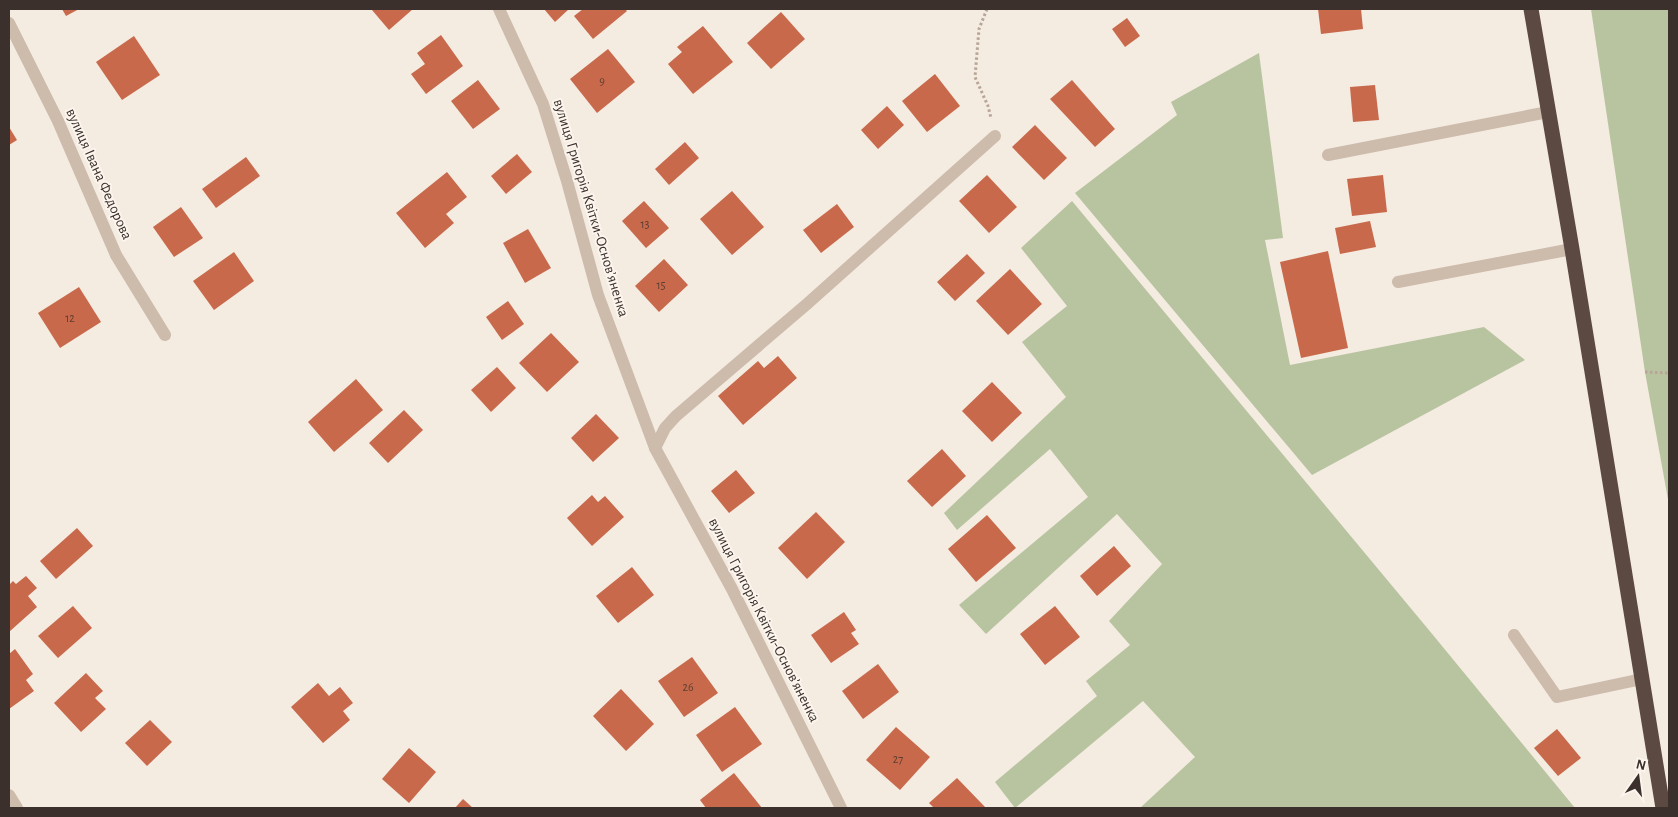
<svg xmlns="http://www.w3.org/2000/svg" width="1678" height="817" viewBox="0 0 1678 817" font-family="'Alegreya Sans',sans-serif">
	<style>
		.green { fill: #b8c4a0 }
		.building { fill: #c8694b }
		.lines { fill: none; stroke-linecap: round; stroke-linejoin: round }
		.path { stroke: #b9a596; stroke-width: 3; stroke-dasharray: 2.5 2.5; stroke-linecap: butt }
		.minor { stroke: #cdbbac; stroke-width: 12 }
		.highway { stroke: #5c4a42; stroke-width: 15 }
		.labels { text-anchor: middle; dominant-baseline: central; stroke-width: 4; stroke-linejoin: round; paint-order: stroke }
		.number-label { font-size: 12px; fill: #5e3e33 }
		.street-label { font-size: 15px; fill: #3b302b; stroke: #fbf5ee }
	</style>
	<rect width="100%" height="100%" fill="#f4ebe1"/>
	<g class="green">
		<path d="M1591 9H1669V505L1645 372Z"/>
		<path d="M1259 53 1283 238 1265 240 1290 365 1484 327 1525 360 1312 475 1075 193 1177 115 1171 102Z"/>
		<path d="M1072 201 1433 635 1575 808H1140L1195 757 1143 701 1015 808 995 782 1097 696 1086 681 1130 645 1109 621 1162 564 1117 514 986 634 959 605 1088 497 1050 449 957 530 944 513 1066 397 1022 342 1067 306 1021 248Z"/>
	</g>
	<g class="building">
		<path d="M62 9H79L66 16Z"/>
		<path d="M373 9H413L389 30 372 10Z"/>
		<path d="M544 9H569L555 22Z"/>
		<path d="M583 9H625L627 11 593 39 574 16Z"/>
		<path d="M1318 9H1361L1363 29 1321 34Z"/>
		<path d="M781 12 805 39 771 69 747 43Z"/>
		<path d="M1127 18 1140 36 1125 47 1112 29Z"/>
		<path d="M703 26 733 62 693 94 668 64 682 52 677 47Z"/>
		<path d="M441 35 463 66 426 94 411 74 425 64 417 53Z"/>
		<path d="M134 36 160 75 122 100 96 62Z"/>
		<path d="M608 49 635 82 597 113 570 79Z"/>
		<path d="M935 74 960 106 927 132 902 101Z"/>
		<path d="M478 80 500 109 473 129 451 101Z"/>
		<path d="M1072 80 1115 129 1095 147 1050 99Z"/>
		<path d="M1375 85 1379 120 1353 122 1350 87Z"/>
		<path d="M887 106 904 125 878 149 861 130Z"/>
		<path d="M1035 125 1067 158 1044 180 1012 147Z"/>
		<path d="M9 127 17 140 9 145Z"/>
		<path d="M685 142 699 158 669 185 655 169Z"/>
		<path d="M517 154 532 172 506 194 491 176Z"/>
		<path d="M246 157 260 176 216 208 202 189Z"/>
		<path d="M447 172 467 197 446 214 454 223 425 248 396 213Z"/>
		<path d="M987 175 1017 207 989 233 959 201Z"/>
		<path d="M1383 175 1387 212 1352 216 1347 179Z"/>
		<path d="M732 191 764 227 732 255 700 219Z"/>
		<path d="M644 201 669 228 646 248 622 221Z"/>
		<path d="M837 204 854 227 821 253 803 230Z"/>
		<path d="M181 207 203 238 174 257 153 227Z"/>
		<path d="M1370 221 1376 247 1340 254 1335 228Z"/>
		<path d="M528 229 551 268 525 283 503 243Z"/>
		<path d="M1328 251 1348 348 1301 358 1280 262Z"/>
		<path d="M234 252 254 281 214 310 193 281Z"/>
		<path d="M967 254 985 273 955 301 937 282Z"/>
		<path d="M664 259 688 285 659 312 635 286Z"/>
		<path d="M1010 269 1042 304 1008 335 976 301Z"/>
		<path d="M79 287 101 322 60 348 38 313Z"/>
		<path d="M508 301 524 324 502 340 486 317Z"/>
		<path d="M551 333 579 362 547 392 519 363Z"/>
		<path d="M778 356 797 378 743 425 718 396 758 361 764 368Z"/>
		<path d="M497 367 516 388 491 412 471 390Z"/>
		<path d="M356 379 383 410 334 452 308 422Z"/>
		<path d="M992 382 1022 413 992 442 962 411Z"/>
		<path d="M404 410 423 430 388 463 369 443Z"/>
		<path d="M596 414 619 438 593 462 571 438Z"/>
		<path d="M942 449 966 476 932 507 907 481Z"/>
		<path d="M736 470 755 493 729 513 711 491Z"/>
		<path d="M592 495 598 502 605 496 624 517 592 546 567 518Z"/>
		<path d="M816 512 845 542 807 579 778 548Z"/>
		<path d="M987 515 1016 548 976 582 948 549Z"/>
		<path d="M77 528 93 546 56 579 40 561Z"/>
		<path d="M1114 546 1131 566 1097 596 1080 576Z"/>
		<path d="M632 567 654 595 618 623 596 596Z"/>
		<path d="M26 576 37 588 28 596 37 607 9 632V585L13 581 16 584Z"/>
		<path d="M73 606 92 628 58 658 38 636Z"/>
		<path d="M1055 606 1080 637 1045 665 1020 634Z"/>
		<path d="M844 612 856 630 851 633 859 644 831 663 811 635Z"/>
		<path d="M15 649 33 674 26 680 34 691 9 709V654Z"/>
		<path d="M692 657 718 693 684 717 658 681Z"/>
		<path d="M878 664 899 692 863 719 842 691Z"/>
		<path d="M86 673 103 691 95 698 106 709 81 732 54 703Z"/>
		<path d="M318 683 329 696 340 687 353 703 343 711 350 720 323 743 291 707Z"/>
		<path d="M621 689 654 724 626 751 593 716Z"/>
		<path d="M735 707 762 744 722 772 696 735Z"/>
		<path d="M150 720 172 742 147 766 125 743Z"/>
		<path d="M896 727 930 757 900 790 866 760Z"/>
		<path d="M1557 729 1581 758 1558 776 1534 748Z"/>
		<path d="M409 748 436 772 409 803 382 779Z"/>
		<path d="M734 773 762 808H706L700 800Z"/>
		<path d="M957 778 986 808H934L929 803Z"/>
		<path d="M463 799 473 808H455Z"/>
	</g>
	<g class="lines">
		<g class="path">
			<path d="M987 9 979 29 975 77 988 106 991 118"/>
			<path d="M1645 372 1669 373"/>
		</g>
		<g class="minor">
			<path d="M499 9 543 104 567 181 598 295 655 448 732 589 841 808"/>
			<path d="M9 23 58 121 116 255 165 335"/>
			<path d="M1328 155 1548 112"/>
			<path d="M1398 282 1572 249"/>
			<path d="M655 448 665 428 676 416 807 304 995 136"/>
			<path d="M1514 635 1557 697 1642 679"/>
			<path d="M9 795 17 808"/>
		</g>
		<path class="highway" d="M1531 9 1572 249 1663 808"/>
	</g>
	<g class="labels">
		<g class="number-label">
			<text x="602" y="81">9</text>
			<text x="645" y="224">13</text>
			<text x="661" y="285">15</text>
			<text x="70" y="318">12</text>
			<text x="688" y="687">26</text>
			<text x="898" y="759">27</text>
		</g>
		<g class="street-label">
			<text transform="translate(99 174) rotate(66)">вулиця Івана Федорова</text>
			<text transform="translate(591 208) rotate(73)">вулиця Григорія Квітки-Основʼяненка</text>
			<text transform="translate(764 620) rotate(63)">вулиця Григорія Квітки-Основʼяненка</text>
		</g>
	</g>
	<rect width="1678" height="817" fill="none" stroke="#3b302b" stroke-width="20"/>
	<g transform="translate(1638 777) rotate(14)" stroke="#fbf5ee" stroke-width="4" paint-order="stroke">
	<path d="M0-4L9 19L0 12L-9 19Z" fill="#3b302b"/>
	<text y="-8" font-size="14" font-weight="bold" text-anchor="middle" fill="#3b302b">N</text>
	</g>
</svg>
